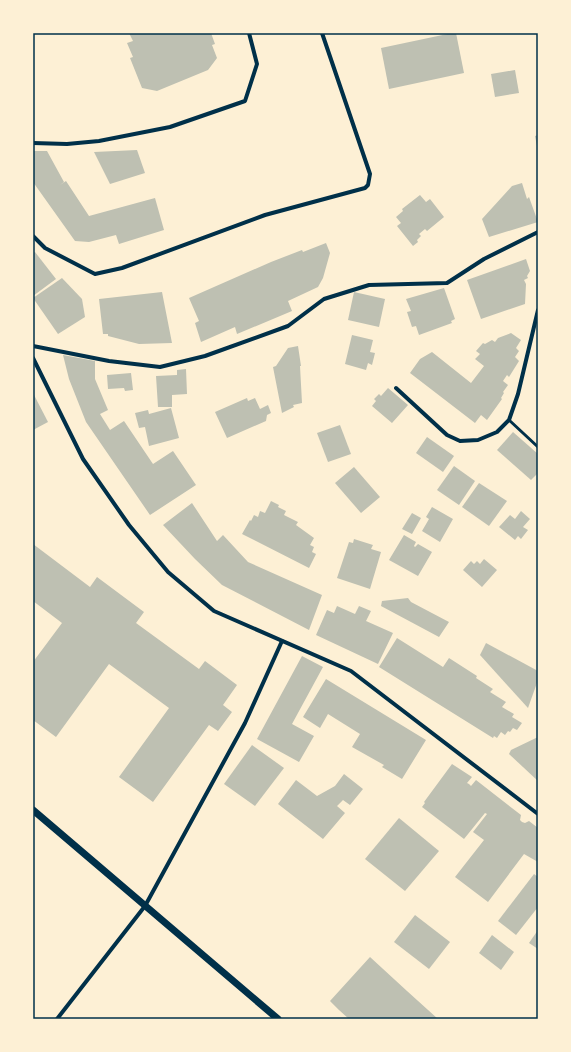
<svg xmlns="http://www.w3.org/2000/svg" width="571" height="1052" viewBox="0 0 571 1052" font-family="Cabin,sans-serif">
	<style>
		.building { fill: #bec0b2 }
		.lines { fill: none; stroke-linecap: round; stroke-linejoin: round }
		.service { stroke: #003049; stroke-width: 3 }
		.minor { stroke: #003049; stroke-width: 4 }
		.tertiary { stroke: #003049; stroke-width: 7 }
		.neatline { fill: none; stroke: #003049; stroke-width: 1.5 }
	</style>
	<rect width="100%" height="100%" fill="#fdf0d5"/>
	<g class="building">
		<path d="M129 33H211L215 44 212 45 217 58 208 70 157 91 142 88 130 58 133 57 127 43 133 41Z"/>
		<path d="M452 33H456L464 73 389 89 381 48Z"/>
		<path d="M515 70 519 93 495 97 491 74Z"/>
		<path d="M538 135V146H537L535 136Z"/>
		<path d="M137 150 145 173 110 184 94 152Z"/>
		<path d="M33 151H47L64 182 60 185 66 181 89 216 155 198 164 230 119 244 116 235 89 242 75 241 33 182Z"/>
		<path d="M522 183 527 199 529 197 538 222 489 237 482 219 512 186Z"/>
		<path d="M420 195 426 202 430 199 444 217 427 231 425 229 419 234 421 236 417 240 418 242 413 246 397 226 401 223 396 217 403 211 402 209Z"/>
		<path d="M326 243 330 253 323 278 318 287 288 301 292 311 237 334 235 327 201 342 195 323 199 321 189 298 271 262 302 250 303 252Z"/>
		<path d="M35 252 56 279 33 296V253Z"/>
		<path d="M526 259 530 271 527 276 528 278 524 280 526 284 525 304 481 319 467 280Z"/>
		<path d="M62 278 82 299 85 317 58 334 33 298Z"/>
		<path d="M444 288 455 319 451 321 452 323 419 335 416 326 412 327 407 312 411 311 406 299Z"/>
		<path d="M162 292 172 343 139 344 108 336V334H103L99 299Z"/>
		<path d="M354 292 385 299 379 327 348 320Z"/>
		<path d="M511 333 521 340 516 348 519 351 515 357 519 361 509 377 507 375 503 381 508 385 503 392 504 393 501 398 502 399 487 420 481 415 475 423 410 373 420 359 432 352 471 383 484 366 475 359 480 354 476 351 483 343 485 344 492 340 495 342 498 338Z"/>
		<path d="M352 335 373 340 370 352 375 353 372 365 368 363 366 370 345 364Z"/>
		<path d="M298 346 301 366H300L302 403 293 405 294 407 282 413 273 367 276 366 288 348Z"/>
		<path d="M63 355 95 361V379L108 410 100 414 110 430 124 421 153 464 173 451 196 485 150 515 86 422 69 379Z"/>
		<path d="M186 369 187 394 172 395V407H158L156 376 177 375V370Z"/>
		<path d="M131 373 133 390 125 391 124 388 108 389 107 375Z"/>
		<path d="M388 388 408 405 392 423 372 406 376 401 374 399 379 394 381 396Z"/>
		<path d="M33 393 48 422 33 430Z"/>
		<path d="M247 398 248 401 255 398 260 409 268 405 271 413 267 415 266 421 227 438 215 412Z"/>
		<path d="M171 408 179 438 149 446 145 427 139 428 135 413 148 410 149 414Z"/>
		<path d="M340 425 351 454 328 462 317 433Z"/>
		<path d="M513 432 538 454V473L531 480 497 450Z"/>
		<path d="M427 437 454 456 443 472 416 453Z"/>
		<path d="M454 466 475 481 459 505 437 490Z"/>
		<path d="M354 467 380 497 361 513 335 483Z"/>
		<path d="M479 483 507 501 489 526 462 507Z"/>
		<path d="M271 501 279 505 278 507 286 511 284 515 298 522 296 525 314 538 310 545 314 547 312 552 316 554 309 568 242 534 250 520 251 521 254 515 258 517 260 511 265 513Z"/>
		<path d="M192 503 217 541 223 535 248 562 322 595 309 630 222 585 195 559 163 525Z"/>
		<path d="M432 507 453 519 440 542 422 531 429 519 426 517Z"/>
		<path d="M521 511 530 519 523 527 528 530 521 539 518 536 515 540 499 527 510 515 515 519Z"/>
		<path d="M412 513 421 518 412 534 402 529Z"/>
		<path d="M404 535 416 542 414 546 415 547 418 544 432 552 418 576 389 560Z"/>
		<path d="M354 539 373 545 371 549 381 552 370 589 337 578 349 542 353 543Z"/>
		<path d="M33 544 90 587 97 577 144 612 136 623 199 669 205 661 237 685 223 705 232 712 218 731 209 725 153 802 119 777 169 708 109 664 56 737 33 720V662L62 623 33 601Z"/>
		<path d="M484 559 497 570 482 587 463 570 471 561 474 564 477 561 480 564Z"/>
		<path d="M408 598 411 602 449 622 439 637 381 606 382 601Z"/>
		<path d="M337 606 355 614 359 606 371 611 366 621 393 633 378 664 316 635 327 610 334 613Z"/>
		<path d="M397 638 443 667 449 658 477 676 476 678 493 689 490 692 506 702 502 707 514 714 512 717 522 723 517 730 513 728 510 732 508 731 505 735 501 732 497 738 494 736 493 738 379 667Z"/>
		<path d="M486 643 538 671V680L528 708 480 655Z"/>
		<path d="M302 656 323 667 292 724 314 736 299 762 257 739Z"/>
		<path d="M326 679 426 740 402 779 382 767 384 765 352 747 360 734 328 714 320 728 303 717Z"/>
		<path d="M538 737V781L509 754 511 750Z"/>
		<path d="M252 745 284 768 255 806 224 784Z"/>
		<path d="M452 764 472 777 467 783 469 784 471 786 476 780 521 815 520 820 522 822 525 823 529 821 538 828V862L524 854 488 902 455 877 484 840 473 832 487 814 485 813 464 839 422 807 425 803 424 802Z"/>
		<path d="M344 774 363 789 350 805 343 800 337 806 345 813 323 839 278 804 296 780 317 796 335 786Z"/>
		<path d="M399 818 439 851 405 891 365 859Z"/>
		<path d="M534 874 538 877V907L516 935 498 921Z"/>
		<path d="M415 915 450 942 429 969 394 942Z"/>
		<path d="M538 930V949L529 943Z"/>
		<path d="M492 935 514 952 501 970 479 953Z"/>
		<path d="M370 957 407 991 438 1019H349L339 1010 330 1001Z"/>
	</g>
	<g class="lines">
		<path class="service" d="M509 420 538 447"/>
		<g class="minor">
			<path d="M33 143 67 144 99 141 170 127 245 101 257 64 249 33"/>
			<path d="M33 236 45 248 95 274 122 268 265 215 365 188 368 185 370 174 322 33"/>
			<path d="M33 346 109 361 160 367 205 356 288 326 324 299 369 285 447 283 484 259 538 232"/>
			<path d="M33 358 83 459 129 525 168 572 214 611 351 671 538 814"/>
			<path d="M396 388 447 435 460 441 478 440 497 432 509 420 518 394 538 310"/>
			<path d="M57 1019 145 906 245 723 282 641"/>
		</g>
		<path class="tertiary" d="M33 810 278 1019"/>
	</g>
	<rect width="571" height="1052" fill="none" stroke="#fdf0d5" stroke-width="68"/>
	<rect x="34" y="34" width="503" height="984" class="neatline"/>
</svg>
